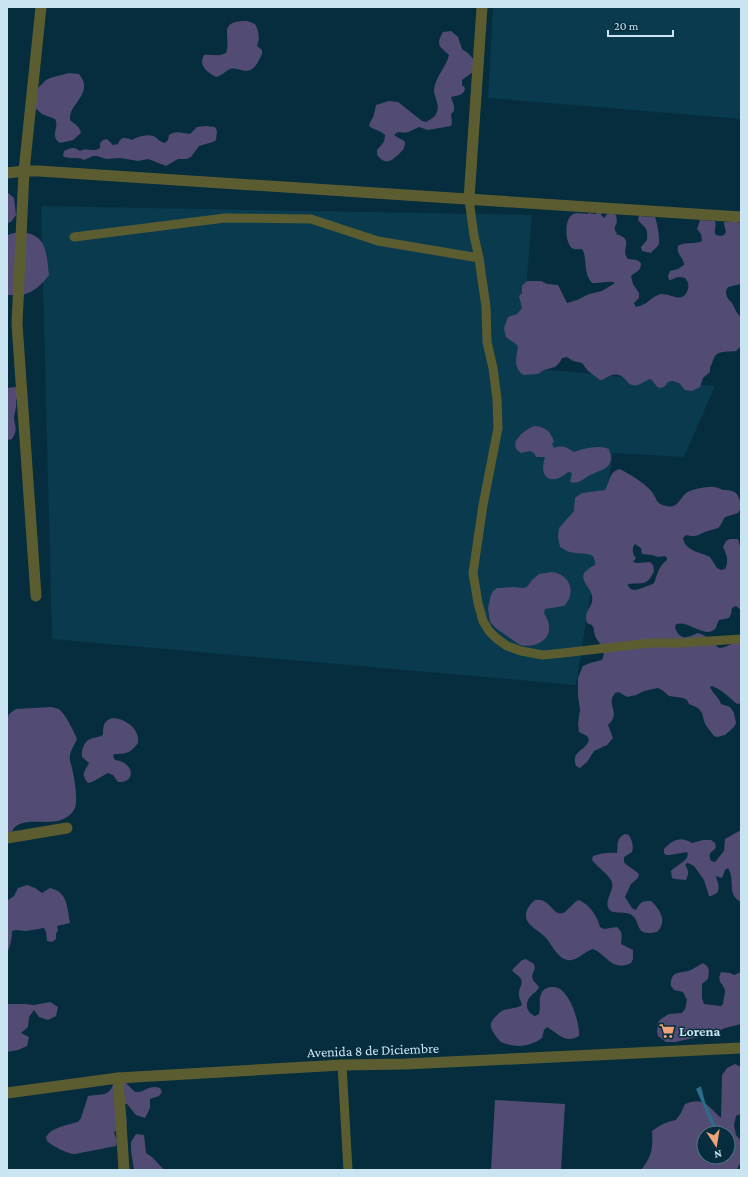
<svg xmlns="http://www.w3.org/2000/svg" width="748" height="1177" viewBox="0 0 748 1177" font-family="'Crimson Pro',serif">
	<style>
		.built { fill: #093a4e }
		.green { fill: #524b74; fill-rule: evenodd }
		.water { fill: #2a6c8a }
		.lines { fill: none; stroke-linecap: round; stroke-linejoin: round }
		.service { stroke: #5b5d31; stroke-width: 9 }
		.minor { stroke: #5b5d31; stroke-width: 11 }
		.labels { text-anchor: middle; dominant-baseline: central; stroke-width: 3; stroke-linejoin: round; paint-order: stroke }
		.poi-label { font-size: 14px; font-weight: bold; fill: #cbe4f1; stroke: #052d3e; text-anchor: start }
		.street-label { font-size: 14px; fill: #cbe4f1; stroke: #052d3e }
	</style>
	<rect width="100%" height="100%" fill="#052d3e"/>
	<g class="built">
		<path d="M493 7H741V119L488 98Z"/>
		<path d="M41 206 532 215 520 367 715 386 684 457 613 453 576 685 52 639Z"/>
	</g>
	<g class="green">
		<path d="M247 21 255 24C259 31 260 39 257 46L262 50C263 55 260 57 258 62 248 79 241 66 230 69 225 71 222 76 216 77 207 72 198 66 204 55 212 54 218 57 226 53 232 36 216 21 247 21Z"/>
		<path d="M451 31 458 37 462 49 468 53 474 60 473 72 462 80V85L465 88 464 92 460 95 451 97 454 106V111L451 114 452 122 451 126 428 130 419 127C409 131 409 134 398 132L394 135C398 138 402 139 405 142 405 148 403 150 399 154 391 161 386 166 377 155V150C381 145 385 143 385 135 380 130 374 130 369 126 370 121 373 119 374 114 375 111 375 109 376 105L389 101 398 102 422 121 426 122C429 120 434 118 436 114 441 106 434 97 434 90 435 77 447 66 449 55 440 46 435 46 443 32Z"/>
		<path d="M69 73 79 74C91 89 79 98 72 110 70 113 70 116 70 120 75 124 80 127 81 133L73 140 60 143C49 135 60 129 55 119L42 114 35 108 36 90 46 80 50 78Z"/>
		<path d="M206 126 215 127 217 131 216 140 213 142 199 146 191 157 187 159H178L166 166 148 159 138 161 120 158 106 159 97 156H93L84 160C77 156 70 160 63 156L64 151C70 148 74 146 80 151 88 147 92 153 100 148V143L103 140 107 139 113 145 118 144C121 137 124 137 132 140 137 137 147 134 153 136 158 138 159 142 165 143L168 140 169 135C176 130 182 133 190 134L197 127Z"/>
		<path d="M7 192 14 198 16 215 11 222 7 223Z"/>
		<path d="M598 211 601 212V215L604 218 607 214 612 213 616 215 617 222C615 227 613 229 617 233L616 234C636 240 619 248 628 259L637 260 641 263C641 272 636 271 631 276L633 284 639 293V298L634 303 636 307C647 305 649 299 658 295 667 290 683 307 688 289 689 284 688 282 685 278 674 275 676 280 669 280L668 276 670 271 678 269 684 265C684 257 676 255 678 246 685 241 694 245 702 241L701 234 697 229 700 220 715 221C717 226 713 230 716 235L721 236 724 235 726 232 724 224V222H736L741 223V284L728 287 726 291C726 297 728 299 732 303 735 308 736 313 741 317V346L736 351C729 352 717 350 714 358 712 362 712 364 710 367V372L703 378 700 387 692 391 685 390 679 383 672 381 668 382 664 387 659 388C655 386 654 381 650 379 644 381 639 387 632 385 629 384 627 382 625 379 617 371 610 375 602 380H600L588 371 582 363 573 361 567 357 562 358 560 362 555 367 544 370 538 374 524 375C513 369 516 358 518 347L517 345 506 337 504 328 508 317 517 314 522 308 519 296 522 293V286L527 281H541L547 284 558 285 567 303 577 300 589 294 602 291 615 283C608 280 600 284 592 283 582 271 588 258 582 249 578 249 575 250 572 248 565 243 564 220 572 215 576 212 582 214 588 214V213L596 214Z"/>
		<path d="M639 216 655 217C657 222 660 238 659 243 658 248 653 249 651 253L642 251 641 247 647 240C648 226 645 229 638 220Z"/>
		<path d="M18 232C47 233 46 251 49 275 42 284 33 294 20 295 16 295 11 295 7 295V236L10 234Z"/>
		<path d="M15 387 19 388 18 397 16 400C17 406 15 411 14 417 14 427 19 428 12 439L8 440 7 388Z"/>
		<path d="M535 426C546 427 551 432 554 442L552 444 554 448C563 445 566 447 574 452 585 448 598 445 609 449 616 468 603 469 590 475 583 479 578 485 570 482L572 473 568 472C552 486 538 479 545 457H536L534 453 530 451 521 453C506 445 524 429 535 426Z"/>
		<path d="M620 469C627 473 635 477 641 482 645 485 649 488 652 492 657 499 656 504 666 506 677 509 679 500 685 494 688 491 693 490 696 489 702 488 709 486 714 487 717 487 720 489 723 490 738 490 739 495 741 508L738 513 725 517C723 520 721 526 718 528 715 529 711 530 708 531 698 534 698 538 686 535L683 538C685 551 700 552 710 557L717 568 721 570 725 569C729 561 727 555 723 547L726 541 730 539H738L741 550V610L736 606 732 608 731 614 729 618 719 620 717 624 716 628C705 640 690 620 676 624L675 628C681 642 688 637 698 633 708 636 712 642 719 648 725 648 735 642 741 639V703L737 704C729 697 722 690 712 686L710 687C713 694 719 697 721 704L730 707 734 713 736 723 734 727 725 735 717 737 714 736 705 724 702 713 698 708 689 704 687 700 683 698 669 696 662 690 658 688 644 691 636 695 627 697 619 692 615 693C605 706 622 712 608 725L613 738 607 745 594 751 587 762 580 768 576 766C571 750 585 752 589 740L587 736 579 732 578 723 580 710 578 696V678L583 666 590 663 602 660C609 644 593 643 594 629L592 625 587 623C584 612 589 611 592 602 596 586 568 578 595 565V561L593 556C588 553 583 554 576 553 570 553 565 550 560 547L558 537 559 528 574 511 575 498 582 493 605 490C610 482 609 471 620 469ZM635 544 641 548 642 554 652 555 658 557 665 556 667 558V560C658 567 658 573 654 583 651 585 638 590 634 590 631 590 629 587 628 586V584C643 582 647 587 654 571L653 565 650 562 637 563 633 562 636 558C633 554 631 549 635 544Z"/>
		<path d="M552 572C570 574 577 593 564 606L545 609 544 613C547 618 550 624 549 631 547 643 531 648 520 645L497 629 490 622 488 608 491 595 493 591 497 588H501L514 587 523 588 527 587 532 580 539 574Z"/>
		<path d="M51 707C54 708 58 708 60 710 66 715 74 732 77 739 75 744 70 751 70 756 69 759 71 764 72 768 74 777 79 802 74 810 60 832 29 814 15 827 13 829 11 833 10 835L7 836V720L9 714 16 709Z"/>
		<path d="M113 718C126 719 140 729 138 743 130 753 127 754 114 754L113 756 115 760C134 762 137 783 118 782L113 775 108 773 92 782 88 783C80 774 85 771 89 763L82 757C81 750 84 740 93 738 96 737 99 737 103 735 103 727 103 720 113 718Z"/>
		<path d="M741 830V902C726 894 736 881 728 868L725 870 722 878 716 876C717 882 721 887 717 893L711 896H709L704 880 694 866 688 863 685 864C689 873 689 872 686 880L675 879 672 878 671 871C676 865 691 860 687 852L670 855H666L664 853V849C673 839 681 836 692 843L703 840H711L715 843 716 847C713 853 707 851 711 861L715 862 724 851 725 839Z"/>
		<path d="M625 834 629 835C632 841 634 846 632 852L624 857V862C628 867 634 869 639 874L638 878 631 884 625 897 632 908 636 910C640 902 642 901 651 901 660 909 668 922 657 932 632 937 643 921 630 914 623 911 611 916 608 907 605 899 616 888 611 880 607 873 597 867 592 860L593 856C601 853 608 852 617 853 618 844 616 838 625 834Z"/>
		<path d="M27 885 35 888 42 893 50 888C68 892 67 907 70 923L57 926 58 930 56 934V939L52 942 47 941 46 932 44 928 26 931 16 930 12 931C12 940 10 946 7 954V901L14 896 18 888Z"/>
		<path d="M535 900C550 897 552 916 563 913 568 911 572 903 579 900 590 905 597 916 600 927L604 929 617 927C623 932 622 937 621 944L633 950V959L631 963C612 972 607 955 593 949 585 951 576 962 568 960 556 958 552 943 544 936 536 928 522 924 527 910 529 906 531 903 535 900Z"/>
		<path d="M526 959 534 964 535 968 532 976 533 980 539 987C537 992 533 993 530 997 524 1004 527 1013 535 1016L539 1014C541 1007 538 998 542 992 545 988 549 987 553 987 569 986 580 1023 579 1036 565 1044 559 1034 547 1027L544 1030 542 1038C537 1042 527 1046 519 1046 514 1046 506 1044 501 1042 497 1038 489 1029 491 1023 492 1020 497 1015 499 1013 505 1007 515 1010 522 1005 521 1001 518 997 519 992 519 988 523 984 521 979 519 975 514 974 512 970L522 960Z"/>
		<path d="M703 963 707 966 709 970 708 979 702 984V998L704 1004 721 1006 723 1004C723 1000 725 995 725 991 724 983 716 983 721 972L730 973 734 975 741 972V1024L725 1028 712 1034 675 1042H666L658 1036 657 1032 658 1022 661 1019 669 1014 682 1013 685 1009 687 1000 683 992 674 990 671 986C670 970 680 974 691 970 695 968 699 965 703 963Z"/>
		<path d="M50 1002 58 1007 56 1016 48 1020 39 1017 34 1010 29 1017 28 1027 21 1033 29 1037 27 1046 18 1050 7 1052V1004H25L34 1005Z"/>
		<path d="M735 1064 741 1067V1114L736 1116 734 1125 736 1135 741 1141V1162L738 1167 737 1170H641C652 1157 653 1148 652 1131 660 1125 666 1122 676 1120L681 1113 685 1104C705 1096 708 1107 721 1118L722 1075 727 1068ZM704 1133H728V1157H704Z"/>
		<path d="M125 1082 135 1092C145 1093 149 1084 160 1088L162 1092 159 1096 150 1099V1108L145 1118 136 1115 127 1104H125L127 1124 114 1132 117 1141 116 1146 75 1154C68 1154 52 1146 47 1141L46 1137C52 1127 67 1125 78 1122L81 1118 88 1096C99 1094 110 1097 113 1084Z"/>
		<path d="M495 1100 565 1104 561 1170H491Z"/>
		<path d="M136 1134 144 1135 146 1153 153 1158 164 1170H134L131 1151V1142Z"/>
	</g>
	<path class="water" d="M701 1086 705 1102 717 1128V1133H712V1126L696 1089Z"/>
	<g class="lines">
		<g class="service">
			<path d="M469 199 474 236 479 258 486 307 487 342 493 368 497 399 498 428 483 505 473 573 478 603 483 621 489 631 496 638 507 646 521 651 543 655 563 653 650 643H679L741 639"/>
			<path d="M74 237 225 218 311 219 378 241 479 258"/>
			<path d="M342 1065 348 1170"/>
		</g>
		<g class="minor">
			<path d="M7 173 24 171H39L741 217"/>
			<path d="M469 199 482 7"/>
			<path d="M36 596 17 324 24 171 41 7"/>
			<path d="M7 838 67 828"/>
			<path d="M118 1078 124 1170"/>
			<path d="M7 1093 118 1078 342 1065 406 1064 741 1048"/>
		</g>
	</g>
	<defs>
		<symbol id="supermarket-bare" viewBox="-9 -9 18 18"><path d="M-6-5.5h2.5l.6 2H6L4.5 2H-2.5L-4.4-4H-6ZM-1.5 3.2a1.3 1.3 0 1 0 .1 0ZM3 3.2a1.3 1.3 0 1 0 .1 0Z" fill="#efa377" stroke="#052d3e" stroke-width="2.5" paint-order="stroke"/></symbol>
	</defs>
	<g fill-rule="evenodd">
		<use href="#supermarket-bare" x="656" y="1020" width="22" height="22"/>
	</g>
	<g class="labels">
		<g class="poi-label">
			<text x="679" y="1031">Lorena</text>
		</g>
		<g class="street-label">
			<text transform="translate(373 1050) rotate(-2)">Avenida 8 de Diciembre</text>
		</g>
	</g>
	<rect width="748" height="1177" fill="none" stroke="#cbe4f1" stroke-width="16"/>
	<g transform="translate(716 1145) rotate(168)"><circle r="19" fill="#052d3e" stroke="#547686"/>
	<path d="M0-3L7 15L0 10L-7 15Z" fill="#efa377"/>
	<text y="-6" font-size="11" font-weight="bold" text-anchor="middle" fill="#cbe4f1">N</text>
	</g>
	<path d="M608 30v6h65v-6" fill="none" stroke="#cbe4f1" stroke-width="2"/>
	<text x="614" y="30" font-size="12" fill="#cbe4f1" stroke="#052d3e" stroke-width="3" paint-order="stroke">20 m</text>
</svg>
